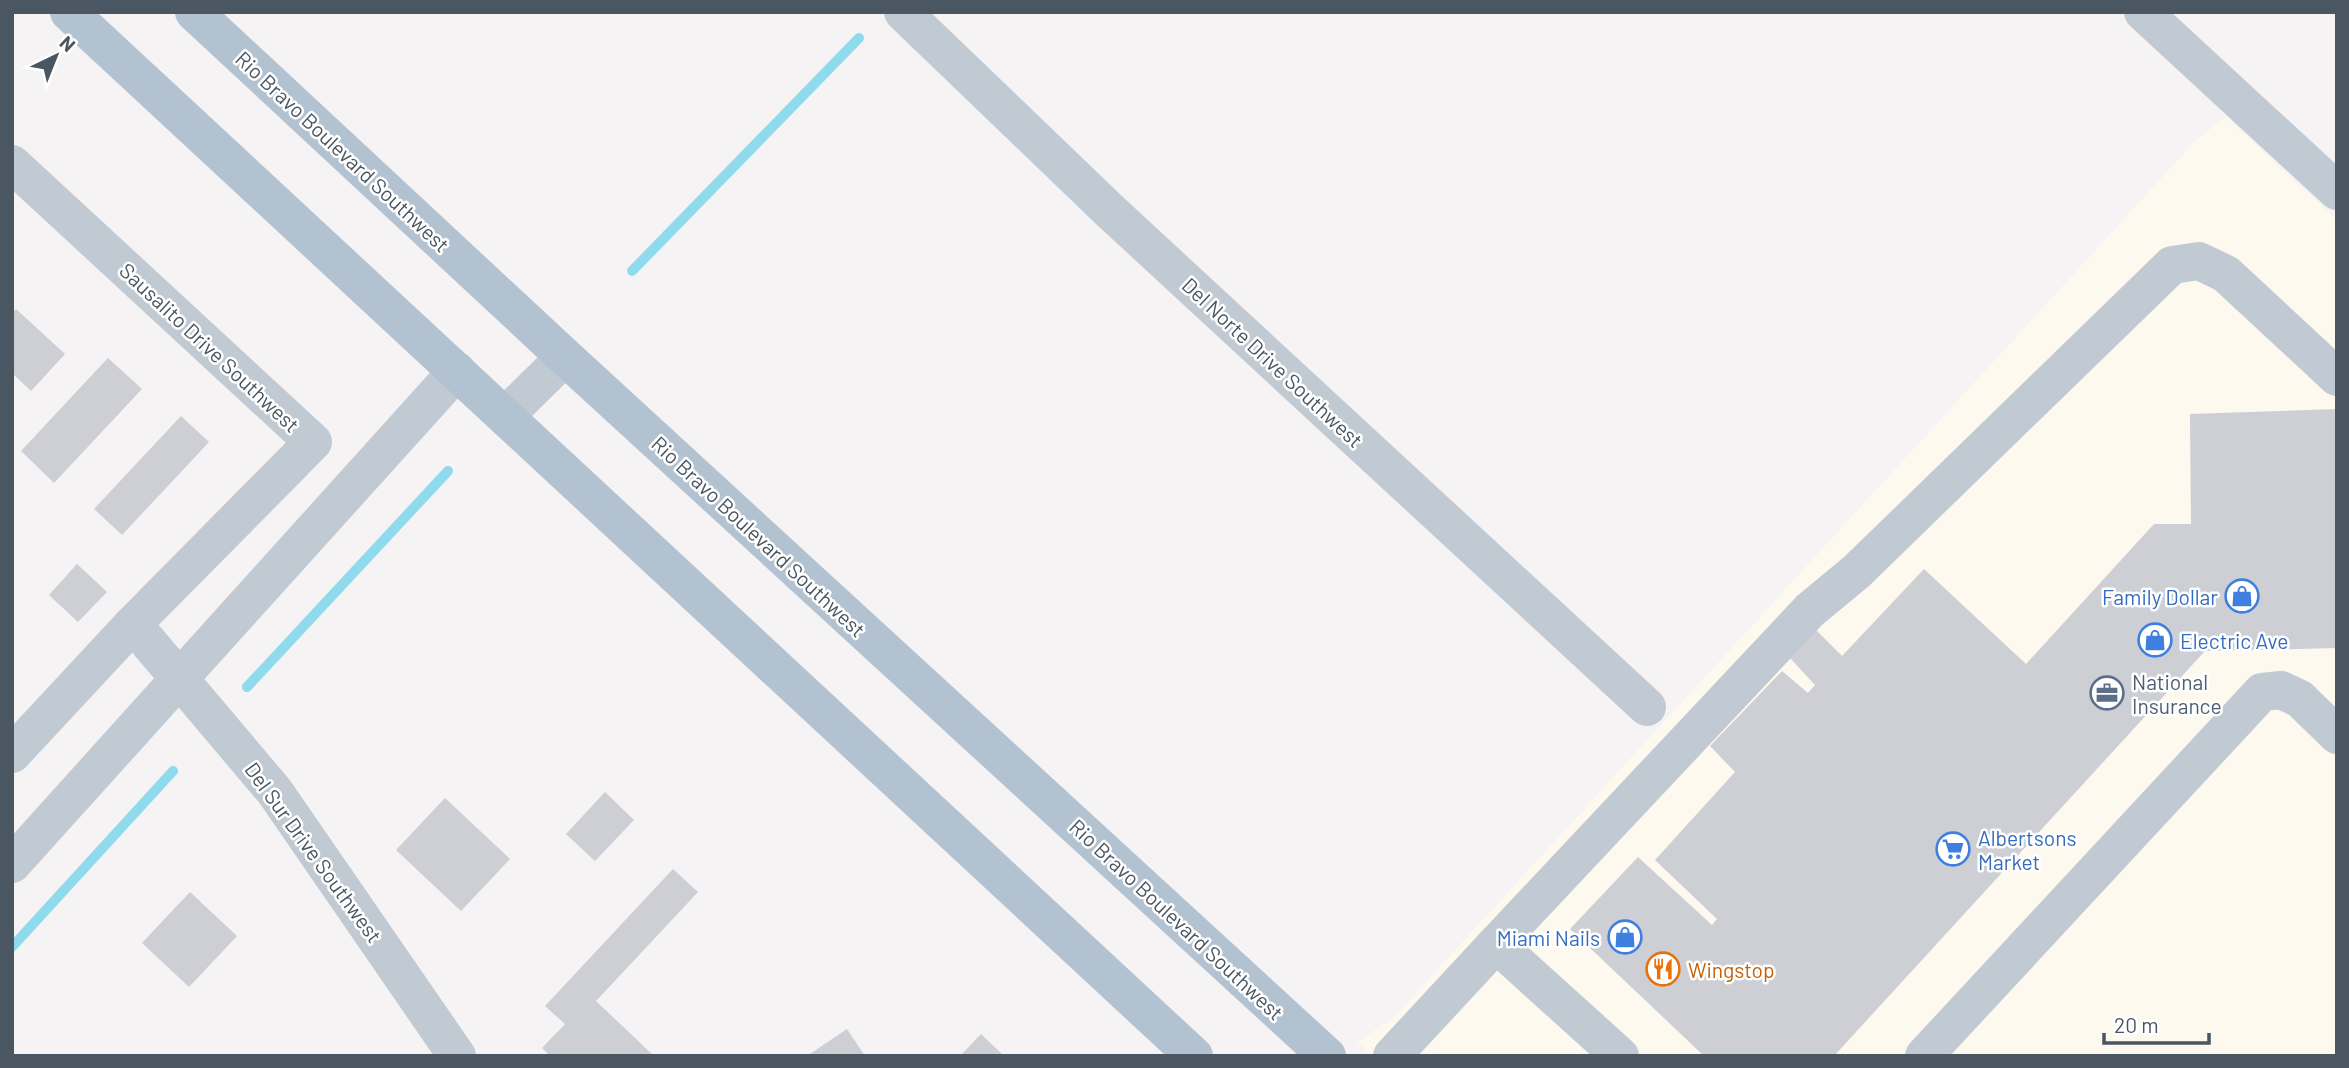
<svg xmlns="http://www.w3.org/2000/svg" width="2349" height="1068" viewBox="0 0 2349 1068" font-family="Barlow,sans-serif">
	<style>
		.commercial { fill: #fdf9ef }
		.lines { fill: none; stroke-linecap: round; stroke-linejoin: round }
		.stream { stroke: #90daee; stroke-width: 10 }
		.building { fill: #cdcfd5 }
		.minor { stroke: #c1cad2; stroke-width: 38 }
		.major { stroke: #b3c2d1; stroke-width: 38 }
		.labels { text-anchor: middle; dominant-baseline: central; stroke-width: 5; stroke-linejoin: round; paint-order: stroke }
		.street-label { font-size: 21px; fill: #4a5661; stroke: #fff }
		.shop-label { font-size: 21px; fill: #366cbe; stroke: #fff; text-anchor: end }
		.service-label { font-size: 21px; fill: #4e5e75; stroke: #fff; text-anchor: start }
		.food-label { font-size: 21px; fill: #c56008; stroke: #fff; text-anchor: start }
	</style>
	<rect width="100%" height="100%" fill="#f5f3f3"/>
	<path class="commercial" d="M2226 117 2337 220V1056H1373L1357 1042 1393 1018 2197 139Z"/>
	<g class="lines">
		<g class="stream">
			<path d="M632 271 859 38"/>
			<path d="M247 687 448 471"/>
			<path d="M12 947 173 771"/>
		</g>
	</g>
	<g class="building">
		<path d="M16 309 65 354 31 391 12 373V313Z"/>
		<path d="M108 358 142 389 54 483 21 451Z"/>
		<path d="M2337 409V648L2205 651 1834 1056H1704L1570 929 1638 857 1712 925 1717 919 1655 860 1735 772 1710 746 1782 671 1808 693 1815 685 1790 658 1815 629 1842 656 1924 569 2026 664 2154 524H2191L2190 414Z"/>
		<path d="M181 416 209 442 122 535 94 509Z"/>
		<path d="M77 564 107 592 78 622 49 595Z"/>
		<path d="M605 792 634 820 595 861 566 834Z"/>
		<path d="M445 798 510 859 461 911 396 850Z"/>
		<path d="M673 869 698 892 596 1001 654 1056H550L542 1048 565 1024 545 1006Z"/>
		<path d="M190 892 237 936 189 987 142 943Z"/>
		<path d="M847 1029 865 1056H807Z"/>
		<path d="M981 1034 1004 1056H964L962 1054Z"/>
	</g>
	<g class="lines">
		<g class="minor">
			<path d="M903 12 1110 211 1647 707"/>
			<path d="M2143 12 2337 191"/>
			<path d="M12 164 313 442 133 624 12 754"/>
			<path d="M505 416 565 357"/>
			<path d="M133 624 275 792 457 1056"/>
			<path d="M12 864 457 371"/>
			<path d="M1496 944 1810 610 1856 572 2172 265 2199 261 2226 274 2337 377"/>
			<path d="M1392 1056 1496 944 1620 1056"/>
			<path d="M1924 1056 2262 692 2281 690 2300 699 2337 735"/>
		</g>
		<g class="major">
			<path d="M69 12 1194 1056"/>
			<path d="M194 12 565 357 1327 1056"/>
		</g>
	</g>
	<defs>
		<symbol id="shop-ring" viewBox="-11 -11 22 22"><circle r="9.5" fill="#fff" stroke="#3f7fe0" stroke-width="1.5"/><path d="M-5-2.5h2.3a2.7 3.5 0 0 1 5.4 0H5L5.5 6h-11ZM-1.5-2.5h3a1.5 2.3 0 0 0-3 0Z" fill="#3f7fe0"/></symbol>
		<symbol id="office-ring" viewBox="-11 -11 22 22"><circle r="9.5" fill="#fff" stroke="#5c6f8a" stroke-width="1.5"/><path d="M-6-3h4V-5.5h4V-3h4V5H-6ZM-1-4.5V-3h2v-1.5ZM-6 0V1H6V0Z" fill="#5c6f8a"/></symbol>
		<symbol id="supermarket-ring" viewBox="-11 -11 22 22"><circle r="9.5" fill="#fff" stroke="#3f7fe0" stroke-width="1.5"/><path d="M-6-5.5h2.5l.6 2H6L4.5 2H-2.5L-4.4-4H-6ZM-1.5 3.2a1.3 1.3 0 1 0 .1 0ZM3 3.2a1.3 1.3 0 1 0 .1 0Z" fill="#3f7fe0"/></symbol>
		<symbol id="restaurant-ring" viewBox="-11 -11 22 22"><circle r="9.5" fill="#fff" stroke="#e8710a" stroke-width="1.5"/><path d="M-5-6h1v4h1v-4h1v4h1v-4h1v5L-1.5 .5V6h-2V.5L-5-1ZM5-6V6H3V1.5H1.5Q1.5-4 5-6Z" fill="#e8710a"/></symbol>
	</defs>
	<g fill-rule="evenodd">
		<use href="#shop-ring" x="2223" y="577" width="38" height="38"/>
		<use href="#shop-ring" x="2136" y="621" width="38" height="38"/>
		<use href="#office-ring" x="2088" y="674" width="38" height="38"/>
		<use href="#supermarket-ring" x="1934" y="830" width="38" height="38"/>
		<use href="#shop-ring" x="1606" y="918" width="38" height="38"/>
		<use href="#restaurant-ring" x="1644" y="950" width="38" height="38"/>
	</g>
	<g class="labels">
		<g class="street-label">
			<text transform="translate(343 151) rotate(43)">Rio Bravo Boulevard Southwest</text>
			<text transform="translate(210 347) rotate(43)">Sausalito Drive Southwest</text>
			<text transform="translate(1273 362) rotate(43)">Del Norte Drive Southwest</text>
			<text transform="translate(759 536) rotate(43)">Rio Bravo Boulevard Southwest</text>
			<text transform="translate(314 852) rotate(54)">Del Sur Drive Southwest</text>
			<text transform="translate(1177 919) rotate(43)">Rio Bravo Boulevard Southwest</text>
		</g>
		<g class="shop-label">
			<text x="2218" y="596">Family Dollar</text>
			<text x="2180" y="640" text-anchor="start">Electric Ave</text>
			<text x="1978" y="837" text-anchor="start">Albertsons<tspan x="1978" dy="24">Market</tspan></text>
			<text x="1600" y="937">Miami Nails</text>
		</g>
		<g class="service-label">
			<text x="2132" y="681">National<tspan x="2132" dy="24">Insurance</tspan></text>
		</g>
		<g class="food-label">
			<text x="1688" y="969">Wingstop</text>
		</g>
	</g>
	<rect width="2349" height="1068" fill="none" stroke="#4a5661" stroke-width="28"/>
	<g transform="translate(56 56) rotate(43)" stroke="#ffffff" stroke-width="5" paint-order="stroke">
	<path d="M0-5L12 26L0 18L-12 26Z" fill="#4a5661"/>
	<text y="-10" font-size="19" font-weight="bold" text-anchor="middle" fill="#4a5661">N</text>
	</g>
	<path d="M2104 1033v10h105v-10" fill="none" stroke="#4a5661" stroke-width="3.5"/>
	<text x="2114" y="1033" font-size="21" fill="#4a5661" stroke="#ffffff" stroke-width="5" paint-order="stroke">20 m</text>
</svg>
